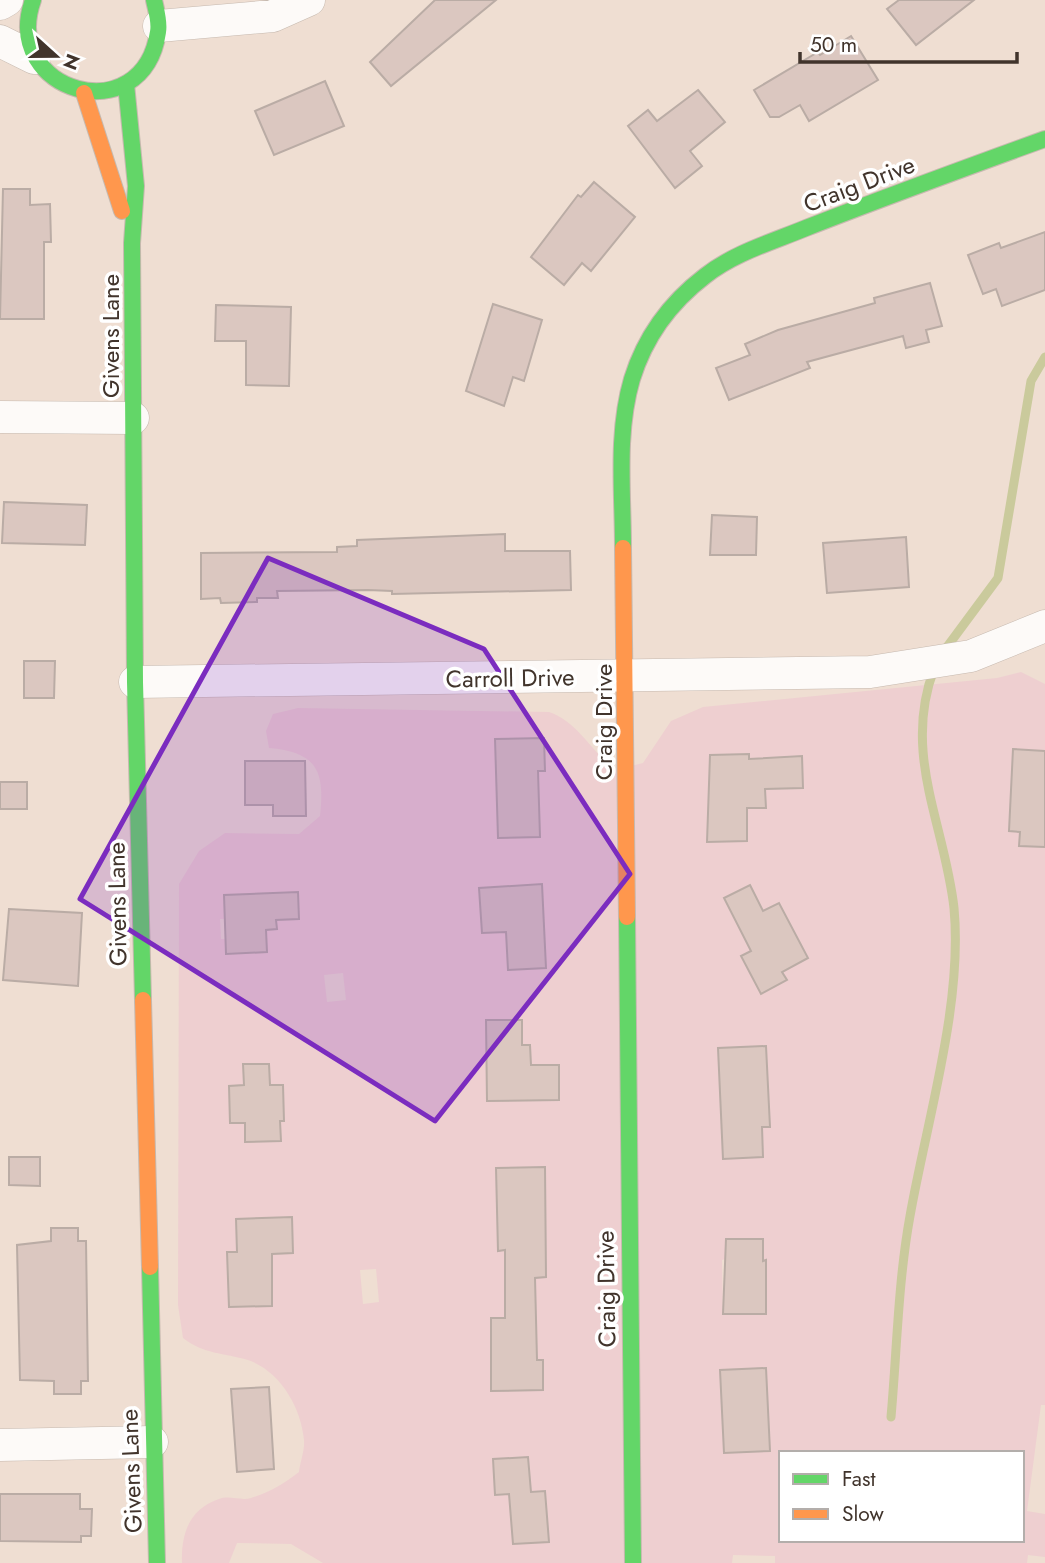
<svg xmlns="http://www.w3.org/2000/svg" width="1045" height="1563" viewBox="0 0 1045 1563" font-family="Jost,sans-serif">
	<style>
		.green { fill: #eecfd0; fill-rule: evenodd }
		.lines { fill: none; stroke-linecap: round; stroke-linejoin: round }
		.stream { stroke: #caca9c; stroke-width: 9 }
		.building { fill: #dbc7c0; stroke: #baaca5; stroke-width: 2 }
		.street-casing { stroke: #c6b9af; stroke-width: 33 }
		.fast-casing { stroke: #c6b9af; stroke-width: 18 }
		.slow-casing { stroke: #c6b9af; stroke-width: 18 }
		.street { stroke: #fdfaf8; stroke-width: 32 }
		.fast { stroke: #63d668; stroke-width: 16 }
		.slow { stroke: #ff974d; stroke-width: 16 }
		.marked { fill: #7b2cbf; fill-opacity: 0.2; stroke: #7b2cbf; stroke-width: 5; stroke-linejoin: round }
		.labels { text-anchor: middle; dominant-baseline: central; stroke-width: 7; stroke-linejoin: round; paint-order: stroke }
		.street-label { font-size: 24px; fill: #41342c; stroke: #fff }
	</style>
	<rect width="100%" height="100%" fill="#efded2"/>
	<path class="green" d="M1021 672 1045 684V751L1013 749 1009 831 1020 832V846L1045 847V1405H1041L1027 1511 1045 1514V1557L1028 1555 1027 1563H775V1556L733 1555 732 1563H323L291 1544 237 1543 229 1563H182C181 1534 189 1509 219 1499 229 1495 241 1501 251 1498 270 1492 284 1484 299 1472 300 1462 305 1450 304 1440 301 1407 280 1371 248 1360 224 1353 203 1354 183 1338L178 1305 179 884 199 851 225 833 299 834 320 816C325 771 317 752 269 748L266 731 273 714 298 708 549 712C578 722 591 751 615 770L643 763 671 721 703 707 997 678ZM544 738 545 771H538L540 837 499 838 496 739ZM749 754 750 769H765V807L747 808V841L707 842 710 755ZM542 885 506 932 482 933 480 888ZM750 885 763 911 779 903 808 958 782 972 786 980 761 994 741 957 756 948 738 925 724 898ZM220 919 276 920V929L266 930V952L227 954 226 939H221ZM343 973 346 1000 327 1002 324 975ZM522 1020V1045H530L531 1065H559V1099L487 1100 486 1021ZM766 1046 770 1127H762L763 1157 723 1159 718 1048ZM269 1064 270 1085H283L280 1141 246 1142 245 1123H230L229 1086 244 1085 243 1065ZM544 1167 546 1277 505 1278V1250H498L496 1168ZM292 1218 293 1253 272 1254V1306L229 1307 227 1252H237V1219ZM726 1239H762L763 1261H766V1314H723L722 1260 726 1259ZM376 1269 379 1302 363 1304 360 1270ZM536 1317 537 1360 543 1390 492 1391 491 1318ZM766 1368 770 1451 724 1453 720 1370ZM781 1453H1022V1540H781ZM528 1457 531 1492 545 1491 495 1495 493 1460Z"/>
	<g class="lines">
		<g class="stream">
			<path d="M944 651 998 578 1031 381 1045 357"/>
			<path d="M891 1417C897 1350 898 1282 910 1216 927 1120 963 1004 954 908 945 825 902 754 934 669"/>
		</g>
	</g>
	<g class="building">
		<path d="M435 0H496L391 86 370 62Z"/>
		<path d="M899 0H974L916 45 887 9Z"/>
		<path d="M851 36 878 80 809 121 800 105 779 117H770L754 90 818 52 820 55Z"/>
		<path d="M325 81 344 126 274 155 255 111Z"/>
		<path d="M698 90 725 122 690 151 702 166 675 188 628 126 648 110 657 121Z"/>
		<path d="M594 182 635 217 591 271 582 263 564 285 531 257 578 195 581 197Z"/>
		<path d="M3 189H30V205L50 204 51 242H44V319H0Z"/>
		<path d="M1045 232V290L1002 306 996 289 983 294 968 255 999 243 1001 248Z"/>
		<path d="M930 283 942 326 926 330 929 342 906 348 903 336 807 362 810 368 729 400 716 368 750 355 745 344 778 330 875 303 874 298Z"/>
		<path d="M493 304 542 320 524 381 513 377 504 406 466 391Z"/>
		<path d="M216 305 291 307 289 386 246 385V341H215Z"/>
		<path d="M4 502 87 505 85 545 2 543Z"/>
		<path d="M712 515 757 517 756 555H710Z"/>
		<path d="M505 534V551H570L571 590 392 594V591L368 590 277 591 278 598H257V602L221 603 220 598 201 599V553L337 552V547L357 546V540Z"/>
		<path d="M906 537 909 587 827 593 823 543Z"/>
		<path d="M24 661H55L54 698H24Z"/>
		<path d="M544 738 545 771H538L540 837 498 838 495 739Z"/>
		<path d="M1013 749 1045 751V847L1019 846 1020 832 1009 831Z"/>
		<path d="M749 754V759L802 756 803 788 765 789 766 808H747V841L707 842 710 755Z"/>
		<path d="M245 761H305L306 816H273V805H245Z"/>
		<rect x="0" y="782" width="27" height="27"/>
		<path d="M542 884 546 968 508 970 506 932 482 933 479 888Z"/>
		<path d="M750 885 763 911 779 903 808 958 782 972 787 980 761 994 741 956 751 951 724 898Z"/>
		<path d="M298 892 299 919 276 920 277 929 266 930 267 952 226 954 224 895Z"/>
		<path d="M9 909 82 913 78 986 3 980Z"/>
		<path d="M486 1020H522V1045H530L531 1065H559V1100L487 1101Z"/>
		<path d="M766 1046 770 1127H762L763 1157 723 1159 718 1048Z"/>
		<path d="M243 1064H269L270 1085H283L284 1121H280L281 1141 245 1142V1123H230L229 1086 244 1085Z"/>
		<path d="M9 1157H40V1186L9 1185Z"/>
		<path d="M545 1167 546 1277 535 1278 537 1360H543V1390L491 1391V1318H505V1250L498 1251 496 1168Z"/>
		<path d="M292 1217 293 1253 272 1254V1306L229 1307 227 1252H237L236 1219Z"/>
		<path d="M51 1228H78V1241H86L88 1381H81V1394H54V1381L20 1380 17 1245 51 1241Z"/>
		<path d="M726 1239H763V1261L766 1260V1314H723Z"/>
		<path d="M766 1368 770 1451 724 1453 720 1370Z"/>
		<path d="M269 1387 274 1469 237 1472 231 1389Z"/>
		<path d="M528 1457 531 1492 545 1491 549 1542 513 1544 509 1494 495 1495 493 1459Z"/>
		<path d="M0 1494H80V1509H92L91 1536H81V1542L0 1541Z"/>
	</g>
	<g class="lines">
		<defs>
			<g id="street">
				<path d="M0 4 7 0"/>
				<path d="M159 26 273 16 309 0"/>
				<path d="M0 41 34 58"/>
				<path d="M0 417 133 418"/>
				<path d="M135 682 870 672 971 656 1045 626"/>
				<path d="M0 1445 152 1442"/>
			</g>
			<g id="fast">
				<path d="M33 0C0 93 143 133 158 32 160 22 156 10 154 0"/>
				<path d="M126 84 136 186 132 243 135 682 143 1000"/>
				<path d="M623 548C623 492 616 433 632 379 645 337 671 302 705 276 734 253 772 242 806 228 885 197 965 168 1045 139"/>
				<path d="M627 917 633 1563"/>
				<path d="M150 1267 157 1563"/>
			</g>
			<g id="slow">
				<path d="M84 93 122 211"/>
				<path d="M623 548 627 917"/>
				<path d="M143 1000 150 1267"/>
			</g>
		</defs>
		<use href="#street" class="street-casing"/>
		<use href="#fast" class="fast-casing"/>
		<use href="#slow" class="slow-casing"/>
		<use href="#street" class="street"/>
		<use href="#fast" class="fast"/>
		<use href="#slow" class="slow"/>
	</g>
	<path class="marked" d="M268 558 484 649 630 874 435 1121 80 899Z"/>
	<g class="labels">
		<g class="street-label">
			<text transform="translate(859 184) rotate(-21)">Craig Drive</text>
			<text transform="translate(110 336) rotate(-90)">Givens Lane</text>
			<text transform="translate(510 678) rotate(-1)">Carroll Drive</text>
			<text transform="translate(603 722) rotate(-90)">Craig Drive</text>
			<text transform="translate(117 904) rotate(-91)">Givens Lane</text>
			<text transform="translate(606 1289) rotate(-91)">Craig Drive</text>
			<text transform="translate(131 1471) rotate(-92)">Givens Lane</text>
		</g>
	</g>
	<rect x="779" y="1451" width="245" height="91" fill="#ffffff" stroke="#b3aeab" stroke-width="2"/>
	<rect x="793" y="1474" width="35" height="10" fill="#63d668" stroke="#b3aeab" stroke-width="2"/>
	<text x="842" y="1486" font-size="21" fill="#41342c">Fast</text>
	<rect x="793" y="1509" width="35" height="10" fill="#ff974d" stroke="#b3aeab" stroke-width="2"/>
	<text x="842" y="1521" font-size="21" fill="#41342c">Slow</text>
	<g transform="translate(56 56) rotate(111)" stroke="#ffffff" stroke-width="5" paint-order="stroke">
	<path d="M0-5L12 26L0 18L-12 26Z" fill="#41342c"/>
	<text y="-10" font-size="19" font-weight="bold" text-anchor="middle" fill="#41342c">N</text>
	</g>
	<path d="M800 52v10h217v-10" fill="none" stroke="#41342c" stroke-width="3.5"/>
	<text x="810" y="52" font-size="21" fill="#41342c" stroke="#ffffff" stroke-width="5" paint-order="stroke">50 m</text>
</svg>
